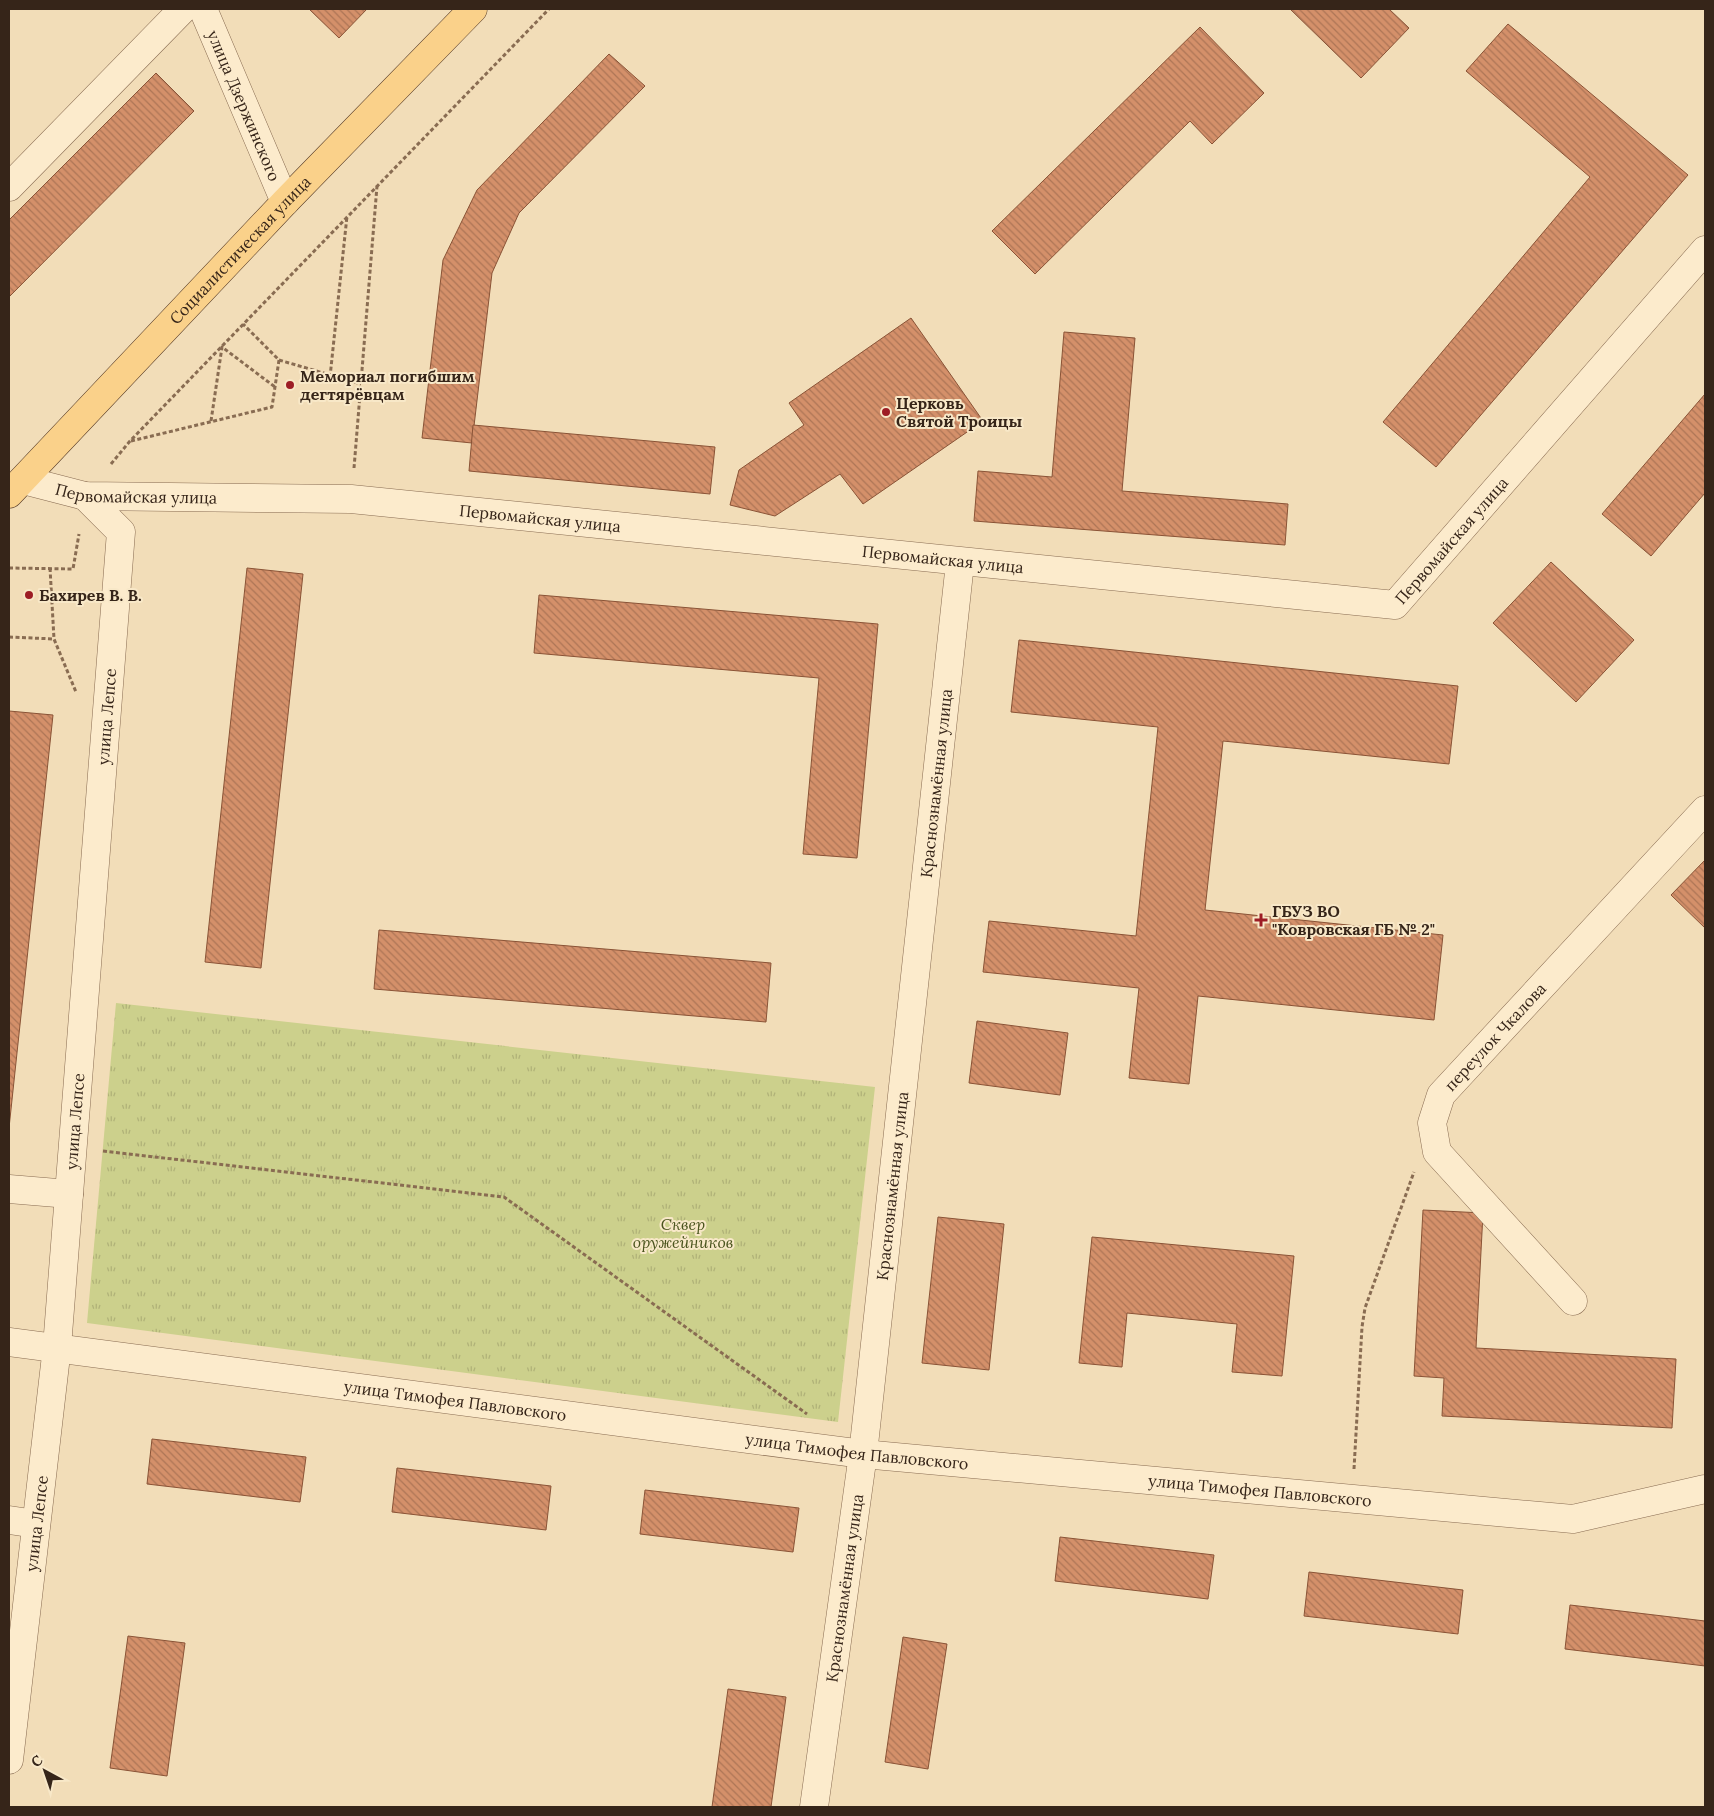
<svg xmlns="http://www.w3.org/2000/svg" width="1714" height="1816" viewBox="0 0 1714 1816" font-family="Lora,serif">
	<style>
		.grass { fill: url(#grass-tufts) }
		.building { fill: url(#building-back-hatch); stroke: #8a5336 }
		.lines { fill: none; stroke-linecap: round; stroke-linejoin: round }
		.minor-casing { stroke: #896c52; stroke-width: 29 }
		.major-casing { stroke: #553a27; stroke-width: 29 }
		.path { stroke: #896c52; stroke-width: 3; stroke-dasharray: 4 2.5; stroke-linecap: butt }
		.minor { stroke: #fcebcc; stroke-width: 28 }
		.major { stroke: #fad18a; stroke-width: 28 }
		.poi-dot { fill: #9d1d25; stroke: #f8e8c8; stroke-width: 2 }
		.labels { text-anchor: middle; dominant-baseline: central; stroke-width: 4; stroke-linejoin: round; paint-order: stroke }
		.street-label { font-size: 16px; fill: #362519; stroke: #f8e8c8 }
		.poi-label { font-size: 16px; font-weight: bold; fill: #362519; stroke: #f8e8c8; text-anchor: start }
		.park-label { font-size: 16px; font-style: italic; fill: #4a541d; stroke: #f8e8c8 }
	</style>
	<defs>
		<pattern id="grass-tufts" width="24" height="20" patternUnits="userSpaceOnUse" patternTransform="scale(1.25)"><rect width="24" height="20" fill="#ccd08c"/><path d="M3 7l-1-3M5 7V3M7 7l1-3M15 17l-1-3M17 17v-4M19 17l1-3" fill="none" stroke="#b0b278"/></pattern>
		<pattern id="building-back-hatch" width="6" height="6" patternUnits="userSpaceOnUse" patternTransform="scale(1.25)"><rect width="6" height="6" fill="#d4906a"/><path d="M-1 5l2 2M0 0l6 6M5-1l2 2" fill="none" stroke="#ad7556"/></pattern>
	</defs>
	<rect width="100%" height="100%" fill="#f2ddb8"/>
	<path class="grass" d="M116 1003 875 1087 838 1422 87 1323Z"/>
	<g class="building">
		<path d="M309 9H367L339 38Z"/>
		<path d="M1290 9H1389L1409 28 1361 78Z"/>
		<path d="M1508 24 1688 175 1436 467 1383 422 1590 177 1466 71Z"/>
		<path d="M1200 27 1264 93 1212 144 1190 121 1035 274 992 231Z"/>
		<path d="M609 54 645 86 519 213 492 273 472 443 422 438 443 260 477 190Z"/>
		<path d="M156 73 194 111 9 297V220Z"/>
		<path d="M911 318 983 421 863 504 840 474 775 516 730 505 739 470 804 425 789 403Z"/>
		<path d="M1064 332 1135 338 1122 491 1288 504 1285 545 974 521 978 471 1052 477Z"/>
		<path d="M1705 394V493L1651 556 1602 514Z"/>
		<path d="M473 425 715 447 710 494 469 471Z"/>
		<path d="M1551 562 1634 640 1576 702 1493 623Z"/>
		<path d="M247 568 303 574 261 968 205 962Z"/>
		<path d="M539 595 878 624 857 858 803 854 819 678 534 653Z"/>
		<path d="M1019 640 1458 686 1449 764 1223 741 1205 910 1443 935 1434 1020 1198 996 1189 1084 1129 1078 1139 988 983 972 989 921 1136 936 1158 727 1011 712Z"/>
		<path d="M9 711 53 715 9 1128Z"/>
		<path d="M1705 860V928L1671 895Z"/>
		<path d="M379 930 771 963 766 1022 374 989Z"/>
		<path d="M977 1021 1068 1033 1060 1095 969 1083Z"/>
		<path d="M1423 1210 1483 1213 1476 1348 1676 1359 1672 1428 1442 1416 1444 1378 1414 1376Z"/>
		<path d="M938 1217 1004 1224 989 1370 922 1363Z"/>
		<path d="M1092 1237 1294 1256 1282 1376 1232 1372 1237 1324 1127 1313 1122 1367 1079 1363Z"/>
		<path d="M152 1439 306 1457 300 1502 147 1484Z"/>
		<path d="M397 1468 551 1486 546 1530 392 1512Z"/>
		<path d="M645 1490 799 1508 793 1552 640 1534Z"/>
		<path d="M1060 1537 1214 1555 1208 1599 1055 1581Z"/>
		<path d="M1309 1572 1463 1590 1458 1634 1304 1616Z"/>
		<path d="M1570 1605 1705 1621V1666L1565 1649Z"/>
		<path d="M128 1636 185 1643 167 1776 110 1768Z"/>
		<path d="M903 1637 947 1644 928 1769 885 1762Z"/>
		<path d="M728 1689 786 1697 771 1807H712Z"/>
	</g>
	<g class="lines">
		<defs>
			<g id="minor">
				<path id="s1" d="M203 9 285 202"/>
				<path d="M9 187 183 9"/>
				<path id="s2" d="M23 480 85 496 351 499 1395 605 1705 250"/>
				<path d="M9 1189 69 1194"/>
				<path id="s3" d="M1573 1301 1437 1152 1432 1123 1441 1095 1705 810"/>
				<path id="s4" d="M9 1342 863 1454 1573 1519 1705 1489"/>
				<path d="M9 1520 36 1524"/>
				<path id="s5" d="M9 1760 57 1347 121 532 85 496"/>
				<path id="s6" d="M814 1807 863 1454 960 563"/>
			</g>
			<g id="major">
				<path id="s7" d="M9 494 285 202 473 9"/>
			</g>
		</defs>
		<use href="#minor" class="minor-casing"/>
		<use href="#major" class="major-casing"/>
		<g class="path">
			<path d="M279 360 361 384"/>
			<path d="M330 377 347 216"/>
			<path d="M211 421 222 347 275 387"/>
			<path d="M131 441 272 407 279 360 243 324"/>
			<path d="M111 464 130 441 549 9"/>
			<path d="M354 468 377 186"/>
			<path d="M9 568 73 569 79 534"/>
			<path d="M50 568 54 639 76 692"/>
			<path d="M9 637 54 639"/>
			<path d="M103 1151 504 1197 807 1414"/>
			<path d="M1354 1469 1362 1327 1365 1308 1414 1172"/>
		</g>
		<use href="#minor" class="minor"/>
		<use href="#major" class="major"/>
	</g>
	<g class="poi-dot">
		<circle cx="290" cy="385" r="5"/>
		<circle cx="886" cy="412" r="5"/>
		<circle cx="29" cy="595" r="5"/>
		<path d="M1258.5 912.5h5v5h5v5h-5v5h-5v-5h-5v-5h5z"/>
	</g>
	<g class="labels">
		<g class="street-label">
			<text stroke="none"><textPath href="#s1" startOffset="105">улица Дзержинского</textPath></text>
			<text stroke="none"><textPath href="#s7" startOffset="336">Социалистическая улица</textPath></text>
			<text stroke="none"><textPath href="#s2" startOffset="115">Первомайская улица</textPath></text>
			<text stroke="none"><textPath href="#s2" startOffset="520">Первомайская улица</textPath></text>
			<text stroke="none"><textPath href="#s2" startOffset="1465">Первомайская улица</textPath></text>
			<text stroke="none"><textPath href="#s2" startOffset="925">Первомайская улица</textPath></text>
			<text stroke="none"><textPath href="#s5" startOffset="1048">улица Лепсе</textPath></text>
			<text stroke="none"><textPath href="#s6" startOffset="1031">Краснознамённая улица</textPath></text>
			<text stroke="none"><textPath href="#s3" startOffset="340">переулок Чкалова</textPath></text>
			<text stroke="none"><textPath href="#s5" startOffset="642">улица Лепсе</textPath></text>
			<text stroke="none"><textPath href="#s6" startOffset="626">Краснознамённая улица</textPath></text>
			<text stroke="none"><textPath href="#s4" startOffset="450">улица Тимофея Павловского</textPath></text>
			<text stroke="none"><textPath href="#s4" startOffset="855">улица Тимофея Павловского</textPath></text>
			<text stroke="none"><textPath href="#s4" startOffset="1260">улица Тимофея Павловского</textPath></text>
			<text stroke="none"><textPath href="#s5" startOffset="238">улица Лепсе</textPath></text>
			<text stroke="none"><textPath href="#s6" startOffset="221">Краснознамённая улица</textPath></text>
		</g>
		<g class="poi-label">
			<text x="300" y="376">Мемориал погибшим<tspan x="300" dy="18">дегтярёвцам</tspan></text>
			<text x="896" y="403">Церковь<tspan x="896" dy="18">Святой Троицы</tspan></text>
			<text x="39" y="595">Бахирев В. В.</text>
			<text x="1272" y="911">ГБУЗ ВО<tspan x="1272" dy="18">"Ковровская ГБ № 2"</tspan></text>
		</g>
		<g class="park-label">
			<text x="683" y="1224">Сквер<tspan x="683" dy="18">оружейников</tspan></text>
		</g>
	</g>
	<rect width="1714" height="1816" fill="none" stroke="#362519" stroke-width="20"/>
	<g transform="translate(45 1771) rotate(320)" stroke="#f8e8c8" stroke-width="4" paint-order="stroke">
	<path d="M0-4L9 19L0 12L-9 19Z" fill="#362519"/>
	<text y="-8" font-size="14" font-weight="bold" text-anchor="middle" fill="#362519">С</text>
	</g>
</svg>
